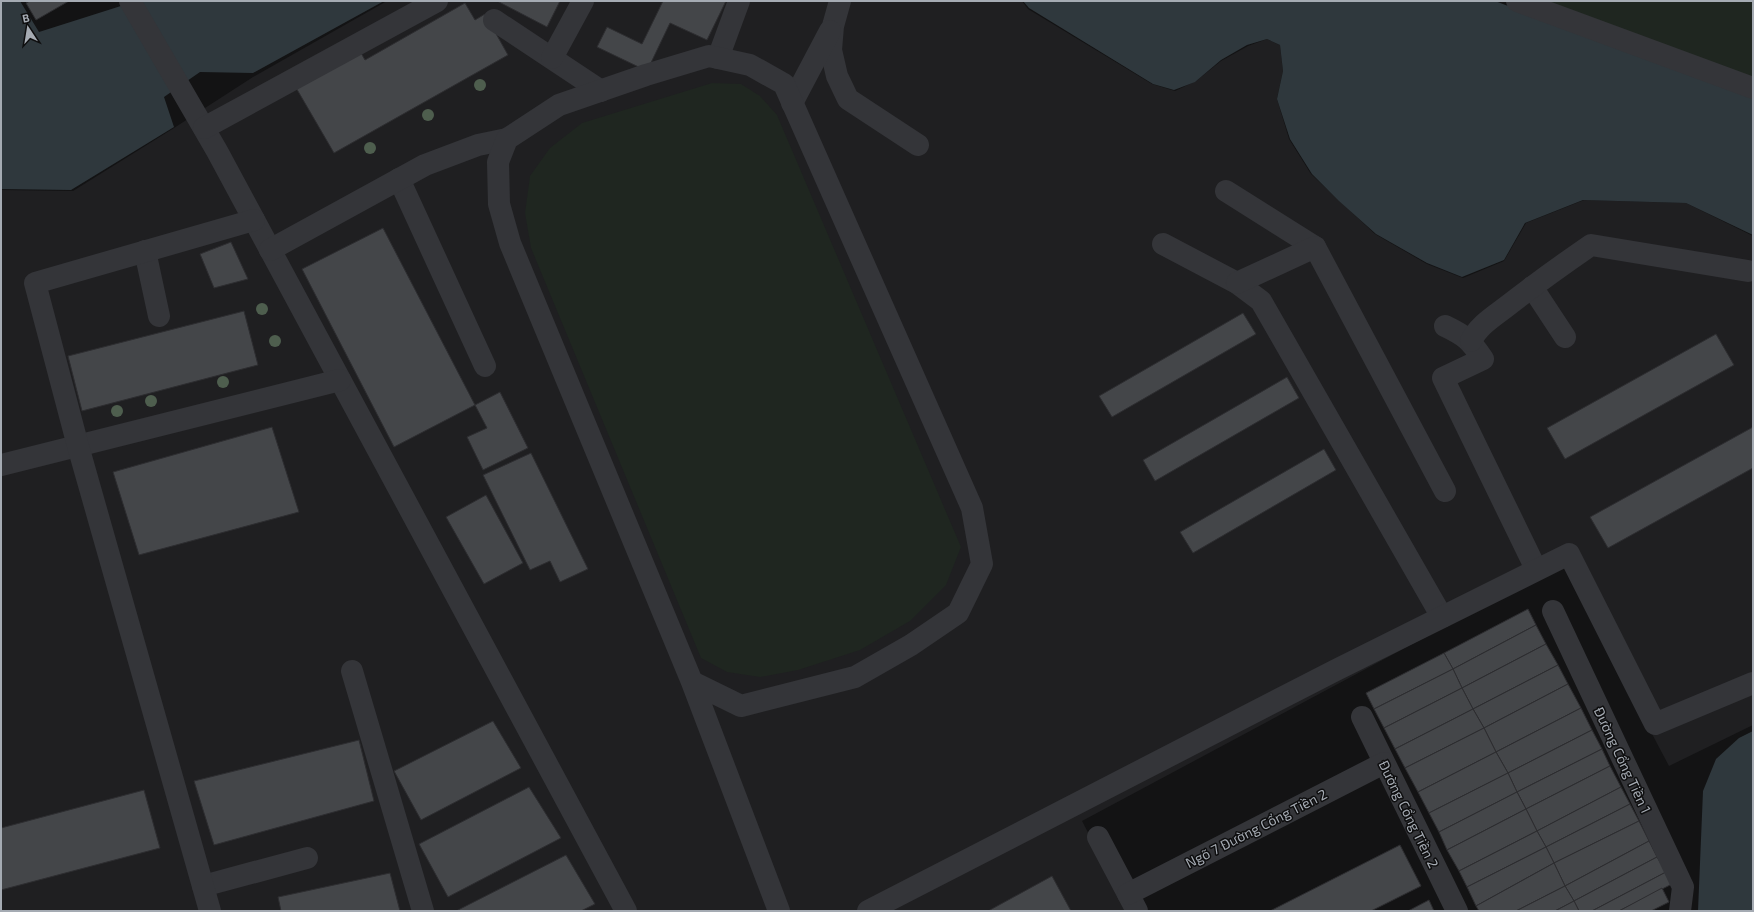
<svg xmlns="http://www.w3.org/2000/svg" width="1754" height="912" viewBox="0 0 1754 912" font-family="'Exo 2',sans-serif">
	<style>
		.built { fill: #1f1f21 }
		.green { fill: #1f2620 }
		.water { fill: #2f383d }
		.building { fill: #444649; stroke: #2d2d30 }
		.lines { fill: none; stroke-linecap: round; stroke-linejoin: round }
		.minor { stroke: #343539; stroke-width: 22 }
		.tree { fill: #4e5e4e }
		.labels { text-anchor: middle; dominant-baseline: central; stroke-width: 3; stroke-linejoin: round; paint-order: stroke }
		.street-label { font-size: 14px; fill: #a5abb3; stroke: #0e0e0f }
	</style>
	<rect width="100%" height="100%" fill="#131314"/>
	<path class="built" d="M387 1H1022L1028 9 1152 84 1175 91 1196 81 1221 61 1248 46 1267 39 1280 45 1283 71 1277 99 1289 139 1311 174 1375 234 1427 264 1463 278 1504 261 1526 223 1584 200 1686 203 1753 236V725L1669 766 1562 564 1082 821 1129 911H1V190L73 191 174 128 253 77Z"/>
	<g class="green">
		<path d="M1535 1H1753V79Z"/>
		<path d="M712 83 741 84 760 96 777 115 961 547 946 585 910 621 860 650 798 670 760 677 727 672 701 658 531 248 525 213 530 176 550 148 582 123Z"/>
	</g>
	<g class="water">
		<path d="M1 1H20L39 32 124 5 129 1H384L253 73 200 72 164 97 174 127 71 190 1 189Z"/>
		<path d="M1023 1H1495L1753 98V235L1686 203 1583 200 1525 223 1504 260 1462 277 1427 263 1376 234 1339 201 1312 174 1290 139 1277 99 1283 71 1280 45 1267 39 1247 45 1221 60 1195 82 1174 90 1153 84 1029 8Z"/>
		<path d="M1753 731V911H1698L1703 791 1716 759 1739 738Z"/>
	</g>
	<g class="building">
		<path d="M30 1H69L36 20 26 3Z"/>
		<path d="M497 1H560L547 27Z"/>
		<path d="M663 1H726L707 40 670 23 647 71 597 47 607 27 642 44Z"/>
		<path d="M465 3 475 20 485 14 508 55 334 153 295 86 353 39 365 60Z"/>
		<path d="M383 228 475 405 394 447 302 269Z"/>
		<path d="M231 242 248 279 214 288 200 254Z"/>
		<path d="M244 311 258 365 82 411 68 356Z"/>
		<path d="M1243 313 1256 334 1112 417 1099 396Z"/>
		<path d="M1716 334 1734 365 1565 459 1547 428Z"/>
		<path d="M1287 377 1299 398 1155 481 1143 460Z"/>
		<path d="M500 392 528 448 483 470 467 437 487 428 475 405Z"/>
		<path d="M272 427 299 512 139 555 113 472Z"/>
		<path d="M1753 427V468L1608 548 1590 517Z"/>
		<path d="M1324 449 1336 470 1193 553 1180 532Z"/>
		<path d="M531 453 588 569 560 582 550 561 530 570 483 475Z"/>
		<path d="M486 495 523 563 484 584 446 517Z"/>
		<path d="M1528 609 1536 625 1453 669 1444 653Z"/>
		<path d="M1536 625 1546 644 1462 688 1453 669Z"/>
		<path d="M1546 644 1558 665 1473 709 1462 688Z"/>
		<path d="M1444 653 1453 669 1374 709 1366 693Z"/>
		<path d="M1558 665 1568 684 1484 728 1473 709Z"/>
		<path d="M1453 669 1462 688 1384 728 1374 709Z"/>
		<path d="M1568 684 1581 708 1496 752 1484 728Z"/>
		<path d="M1462 688 1473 709 1395 749 1384 728Z"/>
		<path d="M1581 708 1592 730 1508 773 1496 752Z"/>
		<path d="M1473 709 1484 728 1405 768 1395 749Z"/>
		<path d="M493 721 521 768 421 820 394 771Z"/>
		<path d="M1484 728 1496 752 1418 792 1405 768Z"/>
		<path d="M1592 730 1602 749 1517 792 1508 773Z"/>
		<path d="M359 740 374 801 214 845 194 781Z"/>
		<path d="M1602 749 1610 766 1526 809 1517 792Z"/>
		<path d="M1496 752 1508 773 1429 813 1418 792Z"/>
		<path d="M1610 766 1621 787 1537 831 1526 809Z"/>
		<path d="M1508 773 1517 792 1439 832 1429 813Z"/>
		<path d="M529 787 561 838 448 897 419 844Z"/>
		<path d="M1621 787 1630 804 1546 847 1537 831Z"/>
		<path d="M144 790 160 848 1 890V828Z"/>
		<path d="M1517 792 1526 809 1447 850 1439 832Z"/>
		<path d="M1630 804 1639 821 1554 863 1546 847Z"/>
		<path d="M1526 809 1537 831 1459 871 1447 850Z"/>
		<path d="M1639 821 1649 841 1565 886 1554 863Z"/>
		<path d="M1537 831 1546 847 1467 887 1459 871Z"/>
		<path d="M1649 841 1657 857 1574 901 1565 886Z"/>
		<path d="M1400 845 1421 886 1371 911H1270Z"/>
		<path d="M1546 847 1554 863 1476 906 1467 887Z"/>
		<path d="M566 855 595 904 581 911H456Z"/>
		<path d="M1657 857 1666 872 1592 911H1579L1574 901Z"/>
		<path d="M1554 863 1565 886 1516 911H1479L1476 906Z"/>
		<path d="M1666 872 1672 884 1619 911H1592Z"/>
		<path d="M390 873 400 911H281L278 897Z"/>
		<path d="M1052 876 1071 911H988Z"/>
		<path d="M1565 886 1574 901 1555 911H1516Z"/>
		<path d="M1662 888 1669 902 1651 911H1619Z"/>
		<path d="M1429 900 1434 911H1408Z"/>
		<path d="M1574 901 1579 911H1555Z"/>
	</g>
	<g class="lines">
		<g class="minor">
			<path d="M130 1 217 151 626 911"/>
			<path d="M840 1 833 26 831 50 837 76 848 99 918 145"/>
			<path d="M1517 1 1753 88"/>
			<path d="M494 20 601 91"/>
			<path d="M552 58 583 1"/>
			<path d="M718 58 739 1"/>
			<path d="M792 103 830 31"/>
			<path d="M204 128 437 1"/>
			<path d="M399 179 485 366"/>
			<path d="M1226 191 1315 247"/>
			<path d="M1163 244 1237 283 1261 301 1442 617"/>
			<path d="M270 250 425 165 478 145 507 139"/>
			<path d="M145 251 159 316"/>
			<path d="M1237 283 1315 247 1445 491"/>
			<path d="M1532 287 1565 337"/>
			<path d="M1445 326C1466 336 1470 340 1483 359L1443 378 1536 569"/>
			<path d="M1471 341C1478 326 1493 317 1506 307 1534 285 1562 265 1591 245L1748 271"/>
			<path d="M1 465 340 380"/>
			<path d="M1553 611 1683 887 1680 911"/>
			<path d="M352 671 423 911"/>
			<path d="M692 682 741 706 855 677 911 645 958 613 982 564 972 508 784 84 750 65 709 56 646 75 559 105 507 139 498 162 499 204 510 243 692 682 779 911"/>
			<path d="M1362 717 1457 911"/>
			<path d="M1098 837 1137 911"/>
			<path d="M203 886 307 858"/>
			<path d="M1128 894 1384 763"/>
			<path d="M210 911 78 446 35 283 254 220"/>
			<path d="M868 911 1336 670 1569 554 1655 724 1753 683"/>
		</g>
	</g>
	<g class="tree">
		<circle cx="480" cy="85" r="6"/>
		<circle cx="428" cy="115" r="6"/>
		<circle cx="370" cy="148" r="6"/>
		<circle cx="262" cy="309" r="6"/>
		<circle cx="275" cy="341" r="6"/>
		<circle cx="223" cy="382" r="6"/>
		<circle cx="151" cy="401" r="6"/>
		<circle cx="117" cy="411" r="6"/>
	</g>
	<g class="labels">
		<g class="street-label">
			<text transform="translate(1623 760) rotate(65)">Đường Cổng Tiền 1</text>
			<text transform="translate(1409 814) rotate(64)">Đường Cổng Tiền 2</text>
			<text transform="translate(1256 828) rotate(-27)">Ngõ 7 Đường Cổng Tiền 2</text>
		</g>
	</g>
	<rect width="1754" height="912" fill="none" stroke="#a5abb3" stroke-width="4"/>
	<g transform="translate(28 28) rotate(348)" stroke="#0e0e0f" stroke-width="3" paint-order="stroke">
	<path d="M0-3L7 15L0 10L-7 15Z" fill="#a5abb3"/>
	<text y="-6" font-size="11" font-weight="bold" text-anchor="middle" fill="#a5abb3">B</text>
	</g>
</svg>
